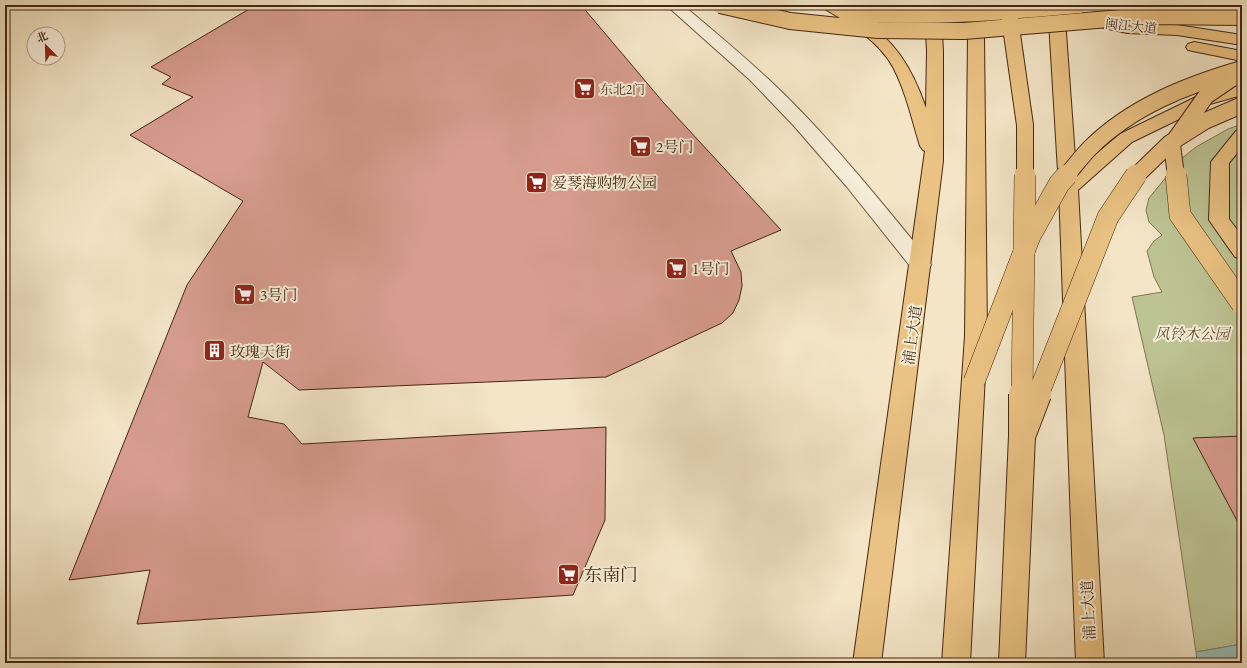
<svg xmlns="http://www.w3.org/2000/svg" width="1247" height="668" viewBox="0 0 1247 668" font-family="'EB Garamond','Noto Serif SC',serif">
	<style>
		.green { fill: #bdc494; stroke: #817653 }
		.water { fill: #9cbfb9; stroke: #798276 }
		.building { fill: #d89d8f; stroke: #452712 }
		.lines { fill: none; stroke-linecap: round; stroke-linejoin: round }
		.minor-casing { stroke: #70563f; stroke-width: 2 }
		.major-casing { stroke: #452712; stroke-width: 2 }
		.highway-casing { stroke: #452712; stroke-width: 2 }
		.minor { fill: #f7eeda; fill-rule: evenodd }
		.major { fill: #eac283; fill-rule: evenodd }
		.highway { fill: #eac283; fill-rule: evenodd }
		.major-bridge-far2-casing { stroke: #452712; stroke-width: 18; stroke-linecap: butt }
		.major-bridge-far1-casing { stroke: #452712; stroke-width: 22; stroke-linecap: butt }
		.major-bridge-casing { stroke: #452712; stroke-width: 28; stroke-linecap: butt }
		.highway-bridge-far2-casing { stroke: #452712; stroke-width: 18; stroke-linecap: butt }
		.highway-bridge-far1-casing { stroke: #452712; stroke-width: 22; stroke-linecap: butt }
		.highway-bridge-casing { stroke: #452712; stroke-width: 28; stroke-linecap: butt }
		.major-bridge-far2 { stroke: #eac283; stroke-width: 16 }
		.major-bridge-far1 { stroke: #eac283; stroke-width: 21 }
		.major-bridge { stroke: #eac283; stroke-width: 26 }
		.highway-bridge-far2 { stroke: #eac283; stroke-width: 16 }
		.highway-bridge-far1 { stroke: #eac283; stroke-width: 21 }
		.highway-bridge { stroke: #eac283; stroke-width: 26 }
		.labels { text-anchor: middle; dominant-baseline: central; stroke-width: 4; stroke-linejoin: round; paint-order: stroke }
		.far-street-label { font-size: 13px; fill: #452712; stroke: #f7eeda }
		.far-poi-label { font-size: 13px; fill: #452712; stroke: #f7eeda; text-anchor: start }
		.poi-label { font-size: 15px; fill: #452712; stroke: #f7eeda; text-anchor: start }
		.park-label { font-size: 15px; font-style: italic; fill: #634e32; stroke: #f7eeda }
		.street-label { font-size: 15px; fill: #452712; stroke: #f7eeda }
		.near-poi-label { font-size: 18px; fill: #452712; stroke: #f7eeda; text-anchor: start }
	</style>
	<rect width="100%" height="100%" fill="#f3e5c6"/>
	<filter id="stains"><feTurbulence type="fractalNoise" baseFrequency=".005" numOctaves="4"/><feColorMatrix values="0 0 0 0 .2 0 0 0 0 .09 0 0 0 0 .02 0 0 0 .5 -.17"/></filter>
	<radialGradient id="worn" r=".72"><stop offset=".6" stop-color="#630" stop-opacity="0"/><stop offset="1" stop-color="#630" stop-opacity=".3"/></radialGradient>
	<path class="green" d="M1242 124V644L1196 652 1164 435 1132 297 1162 292 1154 277 1147 251 1154 241 1162 235 1149 222 1146 210 1149 198 1181 159 1196 147 1228 129Z"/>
	<path class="water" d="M1242 644V663H1197L1196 652Z"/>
	<g class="building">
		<path d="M256 5H581L663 102 781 230 731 251 741 272 742 286 739 300 733 313 722 323 606 377 299 390 263 362 248 417 284 424 302 444 606 427 605 520 573 595 137 624 150 570 69 580 187 285 243 201 130 135 193 97 162 84 171 77 151 67Z"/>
		<path d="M1242 436V530L1193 438Z"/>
	</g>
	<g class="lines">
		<defs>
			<path id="minor" d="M666 5H683C718 35 754 64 787 97 838 148 883 204 928 259L931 265 928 271 921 273 914 271 847 187 794 126 750 80Z"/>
			<g id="major">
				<path d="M820 5C826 5 833 4 839 5 845 6 852 12 858 16 894 39 912 67 926 108L927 50 924 5H940L943 50V161L881 663H853L925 151 923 150 920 146C912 120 906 92 893 67 878 40 849 23 823 8Z"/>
				<path d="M967 5H977L980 8 984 34 987 336 970 663H942L965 336 968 34 964 8Z"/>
				<path d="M1048 5H1064L1076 171 1120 134 1198 96 1242 85V95L1210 104 1132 142 1078 190 1104 663H1076L1059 188Z"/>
				<path d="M1201 5H1242V15L1209 10 1204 8Z"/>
				<path d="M1091 16 1127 23 1177 25 1242 35V45L1177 35 1127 33 1086 24 1083 21 1086 18Z"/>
				<path d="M1194 42 1242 51V61L1188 50 1186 47 1188 44Z"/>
			</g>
			<path id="highway" d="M1242 129V147L1229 163V219L1242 236V259L1235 257 1209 220 1211 162 1236 131Z"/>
		</defs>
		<use href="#minor" class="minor-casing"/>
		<use href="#major" class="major-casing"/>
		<use href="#highway" class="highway-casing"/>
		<use href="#minor" class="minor"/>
		<use href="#major" class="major"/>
		<use href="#highway" class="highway"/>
		<defs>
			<path id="major-bridge-far2" d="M1008 6 1025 125V176"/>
			<path id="major-bridge-far1" d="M1022 395 1025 175"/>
			<path id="major-bridge" d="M1012 663 1022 436V394"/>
			<g id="highway-bridge-far2">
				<path d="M720 5 790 21 878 30 964 31 1145 16 1242 17"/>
				<path d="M845 12C923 19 1001 12 1079 5"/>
				<path d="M1066 176C1074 167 1081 157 1090 148 1131 107 1187 85 1242 69"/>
				<path d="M1136 176 1170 143 1205 121 1242 105"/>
				<path d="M1176 176 1172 144 1206 96 1231 79"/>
			</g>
			<g id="highway-bridge-far1">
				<path d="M1176 175 1180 215 1242 304"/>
				<path d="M974 382 1030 236 1059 184 1067 175"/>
				<path d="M1038 395 1108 217 1136 175"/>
			</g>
			<path id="highway-bridge" d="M1022 436 1038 394"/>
		</defs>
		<use href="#major-bridge-far2" class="major-bridge-far2-casing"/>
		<use href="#major-bridge-far1" class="major-bridge-far1-casing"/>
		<use href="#major-bridge" class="major-bridge-casing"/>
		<use href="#highway-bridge-far2" class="highway-bridge-far2-casing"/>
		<use href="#highway-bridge-far1" class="highway-bridge-far1-casing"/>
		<use href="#highway-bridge" class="highway-bridge-casing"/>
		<use href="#major-bridge-far2" class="major-bridge-far2"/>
		<use href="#major-bridge-far1" class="major-bridge-far1"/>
		<use href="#major-bridge" class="major-bridge"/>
		<use href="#highway-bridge-far2" class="highway-bridge-far2"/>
		<use href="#highway-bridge-far1" class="highway-bridge-far1"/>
		<use href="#highway-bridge" class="highway-bridge"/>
	</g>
	<defs>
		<symbol id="supermarket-square" viewBox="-11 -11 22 22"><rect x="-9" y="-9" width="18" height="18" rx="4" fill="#8f2418" stroke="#f7eeda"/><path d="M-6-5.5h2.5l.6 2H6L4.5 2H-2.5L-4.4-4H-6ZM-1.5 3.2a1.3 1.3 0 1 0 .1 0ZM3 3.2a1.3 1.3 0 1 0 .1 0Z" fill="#fff"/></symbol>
		<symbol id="building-square" viewBox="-11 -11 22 22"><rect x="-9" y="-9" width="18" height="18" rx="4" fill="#8f2418" stroke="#f7eeda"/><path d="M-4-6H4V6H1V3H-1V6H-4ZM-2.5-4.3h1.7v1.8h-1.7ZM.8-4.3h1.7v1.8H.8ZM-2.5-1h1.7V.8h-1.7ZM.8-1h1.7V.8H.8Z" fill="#fff"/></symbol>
	</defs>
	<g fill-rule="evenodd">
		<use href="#supermarket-square" x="572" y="76" width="25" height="25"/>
		<use href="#supermarket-square" x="628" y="134" width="25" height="25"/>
		<use href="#supermarket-square" x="524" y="170" width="25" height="25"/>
		<use href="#supermarket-square" x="664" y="256" width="25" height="25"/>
		<use href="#supermarket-square" x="232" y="282" width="25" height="25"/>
		<use href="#building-square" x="202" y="338" width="25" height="25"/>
		<use href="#supermarket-square" x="556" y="562" width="25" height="25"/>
	</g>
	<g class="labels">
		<g class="far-street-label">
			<text transform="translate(1131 26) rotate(6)">闽江大道</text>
		</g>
		<g class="far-poi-label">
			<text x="600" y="89">东北2门</text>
		</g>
		<g class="poi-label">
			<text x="656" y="146">2号门</text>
			<text x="552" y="182">爱琴海购物公园</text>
			<text x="692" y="268">1号门</text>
			<text x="260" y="294">3号门</text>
			<text x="230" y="351">玫瑰天街</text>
		</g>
		<g class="park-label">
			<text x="1192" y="333">风铃木公园</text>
		</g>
		<g class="street-label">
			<text transform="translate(912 335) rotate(-82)">浦上大道</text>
			<text transform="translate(1088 610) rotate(-93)">浦上大道</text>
		</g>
		<g class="near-poi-label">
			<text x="584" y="574">东南门</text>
		</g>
	</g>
	<rect width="1247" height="668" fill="none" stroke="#f3e5c6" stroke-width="20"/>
	<rect x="6" y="6" width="1235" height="656" fill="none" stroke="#452712" stroke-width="2"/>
	<rect x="10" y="10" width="1227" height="648" fill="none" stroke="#452712"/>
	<g transform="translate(46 46) rotate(337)"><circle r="19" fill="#f7eeda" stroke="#b09e8a"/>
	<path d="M0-3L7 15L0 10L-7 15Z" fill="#8f2418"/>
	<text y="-6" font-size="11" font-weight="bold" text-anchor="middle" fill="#452712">北</text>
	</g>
	<rect width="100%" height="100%" filter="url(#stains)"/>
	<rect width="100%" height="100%" fill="url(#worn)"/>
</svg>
